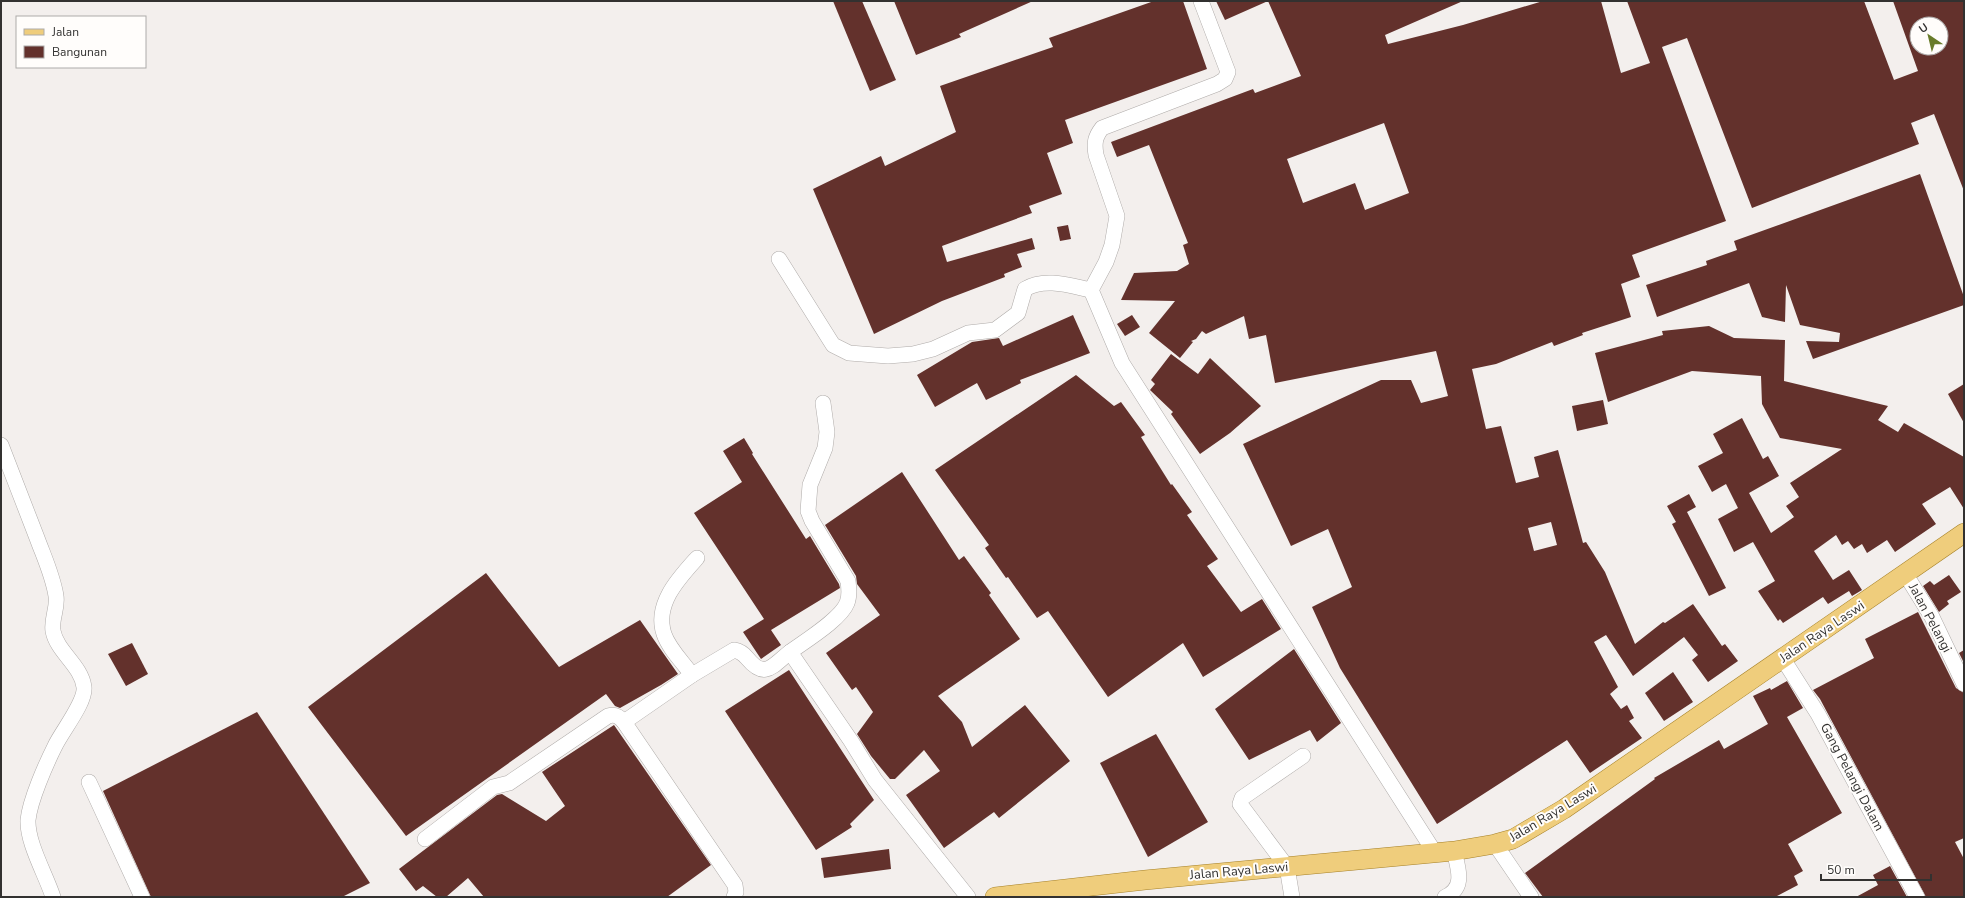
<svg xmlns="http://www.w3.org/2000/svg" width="1965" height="898" viewBox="0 0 1965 898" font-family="'Nunito Sans',sans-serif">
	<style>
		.building { fill: #63312c; fill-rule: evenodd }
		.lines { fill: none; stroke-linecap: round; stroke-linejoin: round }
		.minor-casing { stroke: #afaba9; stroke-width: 16 }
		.major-casing { stroke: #a68128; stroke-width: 20 }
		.minor { stroke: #fff; stroke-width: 15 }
		.major { stroke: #efcd7c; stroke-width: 19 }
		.labels { text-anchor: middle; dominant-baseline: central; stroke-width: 4; stroke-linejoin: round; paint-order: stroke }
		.street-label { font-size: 13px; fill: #323130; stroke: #fffdfb }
	</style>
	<rect width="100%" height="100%" fill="#f3efed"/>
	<g class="building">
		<path d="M833 1H862L896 80 870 91Z"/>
		<path d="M894 1H1033L959 34 961 37 916 55Z"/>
		<path d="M1154 1H1183L1207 69 1065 120 1073 143 1047 153 1062 194 1029 206 1032 213 942 246 947 262 1032 238 1035 249 1017 254 1022 267 1004 274 1005 277 942 301 874 334 813 189 881 156 885 166 956 132 940 86 1053 47 1049 38Z"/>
		<path d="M1216 1H1463L1385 35 1388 44 1463 25 1543 1H1601L1621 73 1650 63 1627 1H1864L1894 80 1918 71 1893 1H1964V191L1934 114 1911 123 1919 144 1752 208 1687 38 1662 47 1726 221 1632 255 1640 277 1621 284 1631 317 1582 333 1583 335 1554 346 1552 342 1496 364 1472 369 1486 429 1501 426 1516 483 1539 477 1534 457 1558 450 1583 543 1586 542 1605 572 1635 644 1663 622 1665 623 1693 604 1722 646 1725 644 1738 661 1708 682 1692 660 1698 655 1684 637 1633 676 1606 635 1594 642 1618 687 1610 694 1621 709 1627 705 1634 718 1629 721 1642 738 1590 773 1567 740 1437 824 1340 668 1312 607 1352 587 1328 529 1291 546 1243 444 1381 380H1411L1421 403 1448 396 1436 351 1275 383 1266 335 1249 339 1244 316 1206 334 1202 331 1196 339 1191 341 1193 342 1180 358 1149 333 1175 301 1121 300 1134 273 1177 271 1189 264 1183 245 1188 243 1149 145 1117 157 1111 142 1253 89 1255 93 1301 76 1268 1 1225 20ZM1917 24H1941V48H1917ZM1384 123 1409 193 1365 210 1355 183 1303 203 1287 159ZM1551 522 1557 545 1534 551 1528 528Z"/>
		<path d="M1920 174 1964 297V305L1813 359 1806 341 1839 342 1840 333 1800 325 1786 285 1785 322 1762 317 1749 283 1657 317 1646 285 1707 265 1706 261 1737 250 1734 241Z"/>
		<path d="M1068 225 1071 239 1060 241 1057 227Z"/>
		<path d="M1073 315 1090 353 1020 380 1021 383 986 400 977 383 935 407 917 375 972 342 999 338 1003 346Z"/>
		<path d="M1132 315 1140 327 1125 336 1117 324Z"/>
		<path d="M1709 326 1734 338 1785 340 1784 381 1888 406 1878 420 1898 432 1904 423 1964 457V509L1950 487 1922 504 1936 524 1895 552 1887 540 1867 553 1862 544 1854 549 1848 541 1842 545 1836 535 1814 551 1833 580 1849 570 1862 590 1852 596 1849 591 1828 604 1823 597 1783 623 1780 619 1778 621 1758 591 1775 581 1753 542 1734 552 1718 519 1738 508 1726 484 1712 492 1698 466 1723 453 1713 434 1742 418 1763 459 1768 456 1779 476 1749 493 1771 533 1794 517 1786 506 1799 497 1790 483 1842 449 1780 438 1762 404 1761 376 1692 371 1608 402 1595 353 1663 335 1662 331Z"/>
		<path d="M1171 354 1198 374 1210 358 1261 406 1230 433 1200 454 1171 414 1173 412 1150 390 1155 384 1151 380Z"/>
		<path d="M1076 375 1114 406 1121 402 1145 435 1141 437 1171 485 1172 484 1192 512 1187 515 1218 559 1207 566 1241 612 1262 599 1281 629 1203 677 1183 643 1108 697 1048 611 1037 618 1008 577 1006 578 985 548 989 545 935 470Z"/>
		<path d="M1964 384V423L1948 394Z"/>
		<path d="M1603 400 1608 424 1577 431 1572 406Z"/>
		<path d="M744 438 753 453 752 454 806 539 810 536 839 584 840 588 771 630 781 645 761 659 743 632 764 619 694 513 742 482 723 451Z"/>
		<path d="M902 472 959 560 964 556 991 593 989 595 1020 639 938 696 962 722 972 747 1025 705 1070 761 999 818 994 812 944 848 906 795 940 771 924 750 895 779H890L871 756 857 734 873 712 856 687 852 690 826 653 880 615 857 584 856 576 825 525Z"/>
		<path d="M1689 494 1696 507 1687 512 1726 588 1709 596 1672 524 1676 522 1667 506Z"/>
		<path d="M486 573 559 667 640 620 678 674 661 685 620 708 615 706 606 694 406 836 308 707Z"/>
		<path d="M1949 575 1961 592 1947 601 1949 604 1939 612 1923 586 1930 581 1934 585Z"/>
		<path d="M1918 612 1956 688 1964 693V838L1955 842 1964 859V897H1926L1820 699 1813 690 1874 658 1865 639Z"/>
		<path d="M132 643 148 674 126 686 108 654Z"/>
		<path d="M1294 649 1341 723 1317 742 1310 730 1249 760 1215 709Z"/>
		<path d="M1964 650V663L1959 653Z"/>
		<path d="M789 670 874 800 850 824 852 827 816 850 725 711Z"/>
		<path d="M1673 672 1693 702 1664 721 1645 693Z"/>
		<path d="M1787 681 1803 708 1787 717 1842 813 1788 844 1803 871 1794 876 1798 885 1775 897H1543L1525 873 1655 779 1654 778 1719 740 1724 749 1768 724 1753 696 1770 688 1771 690Z"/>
		<path d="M257 712 370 883 342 897H151L103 791Z"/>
		<path d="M614 725 711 865 667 897H484L468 878 446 897H437L423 886 416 891 399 869 497 795 502 794 546 821 565 806 542 772Z"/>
		<path d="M1156 734 1208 822 1148 857 1100 763Z"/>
		<path d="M889 849 891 869 824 878 821 858Z"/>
		<path d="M1890 866 1907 897H1856L1878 885 1873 875Z"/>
	</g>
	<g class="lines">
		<defs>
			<g id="minor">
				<path d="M1201 1 1228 72 1225 79 1217 84 1102 128C1095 137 1094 143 1096 155L1117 216 1112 245 1106 262 1091 290 1122 363 1435 853"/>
				<path d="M779 259 833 345 849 353 888 356 913 354 933 349 968 333 995 330 1018 313 1025 289C1045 277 1071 286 1091 290"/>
				<path d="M823 403 827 432 825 448 810 485 808 511 812 521 848 581C849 588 850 596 847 603 841 619 805 641 790 652L851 741 875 780 968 897"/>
				<path d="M1 445C13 476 25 507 37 538 44 557 53 576 56 596 58 608 51 619 53 631 57 652 81 665 84 687 86 702 62 731 55 746 46 764 30 800 28 820 27 843 46 875 53 897"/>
				<path d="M1906 575 1932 617 1964 684"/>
				<path d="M1783 659 1818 714 1917 897"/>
				<path d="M692 675 734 650C740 651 743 653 747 658 765 680 772 666 790 652"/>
				<path d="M624 722 692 675C683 662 669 649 664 634 654 604 679 578 697 558"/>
				<path d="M89 782 142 897"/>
				<path d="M425 839 493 787 509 783 608 716C615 714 619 716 624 722L735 885 736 892 734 897"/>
				<path d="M1495 844 1531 897"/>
				<path d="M1292 897 1287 867 1240 804 1242 798 1303 756"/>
				<path d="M1445 897C1466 888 1458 868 1454 851"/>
			</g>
			<path id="major" d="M995 897 1145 880 1454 851 1495 844 1513 839 1564 809 1964 533"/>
		</defs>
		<use href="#minor" class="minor-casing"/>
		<use href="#major" class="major-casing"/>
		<use href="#minor" class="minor"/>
		<use href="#major" class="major"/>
	</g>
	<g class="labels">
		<g class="street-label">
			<text transform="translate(1930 618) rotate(62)">Jalan Pelangi</text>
			<text transform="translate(1822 632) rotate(-34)">Jalan Raya Laswi</text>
			<text transform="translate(1852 777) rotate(62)">Gang Pelangi Dalam</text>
			<text transform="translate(1553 813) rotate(-31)">Jalan Raya Laswi</text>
			<text transform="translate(1239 871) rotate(-5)">Jalan Raya Laswi</text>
		</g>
	</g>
	<rect width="1965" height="898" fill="none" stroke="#323130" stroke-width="4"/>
	<rect x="16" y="16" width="130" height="52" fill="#fffdfb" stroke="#adabaa"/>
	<rect x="24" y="29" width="20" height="6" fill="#efcd7c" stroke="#adabaa"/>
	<text x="52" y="36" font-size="12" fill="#323130">Jalan</text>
	<rect x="24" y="46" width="20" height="12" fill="#63312c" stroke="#adabaa"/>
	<text x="52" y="56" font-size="12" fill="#323130">Bangunan</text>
	<g transform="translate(1929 36) rotate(325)"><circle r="19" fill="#fffdfb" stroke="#adabaa"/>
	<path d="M0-3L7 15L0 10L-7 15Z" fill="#687b2a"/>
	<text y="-6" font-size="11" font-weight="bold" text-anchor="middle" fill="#323130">U</text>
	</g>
	<path d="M1821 874v6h110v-6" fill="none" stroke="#323130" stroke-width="2"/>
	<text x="1827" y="874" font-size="12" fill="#323130" stroke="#fffdfb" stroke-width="3" paint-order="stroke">50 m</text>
</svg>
